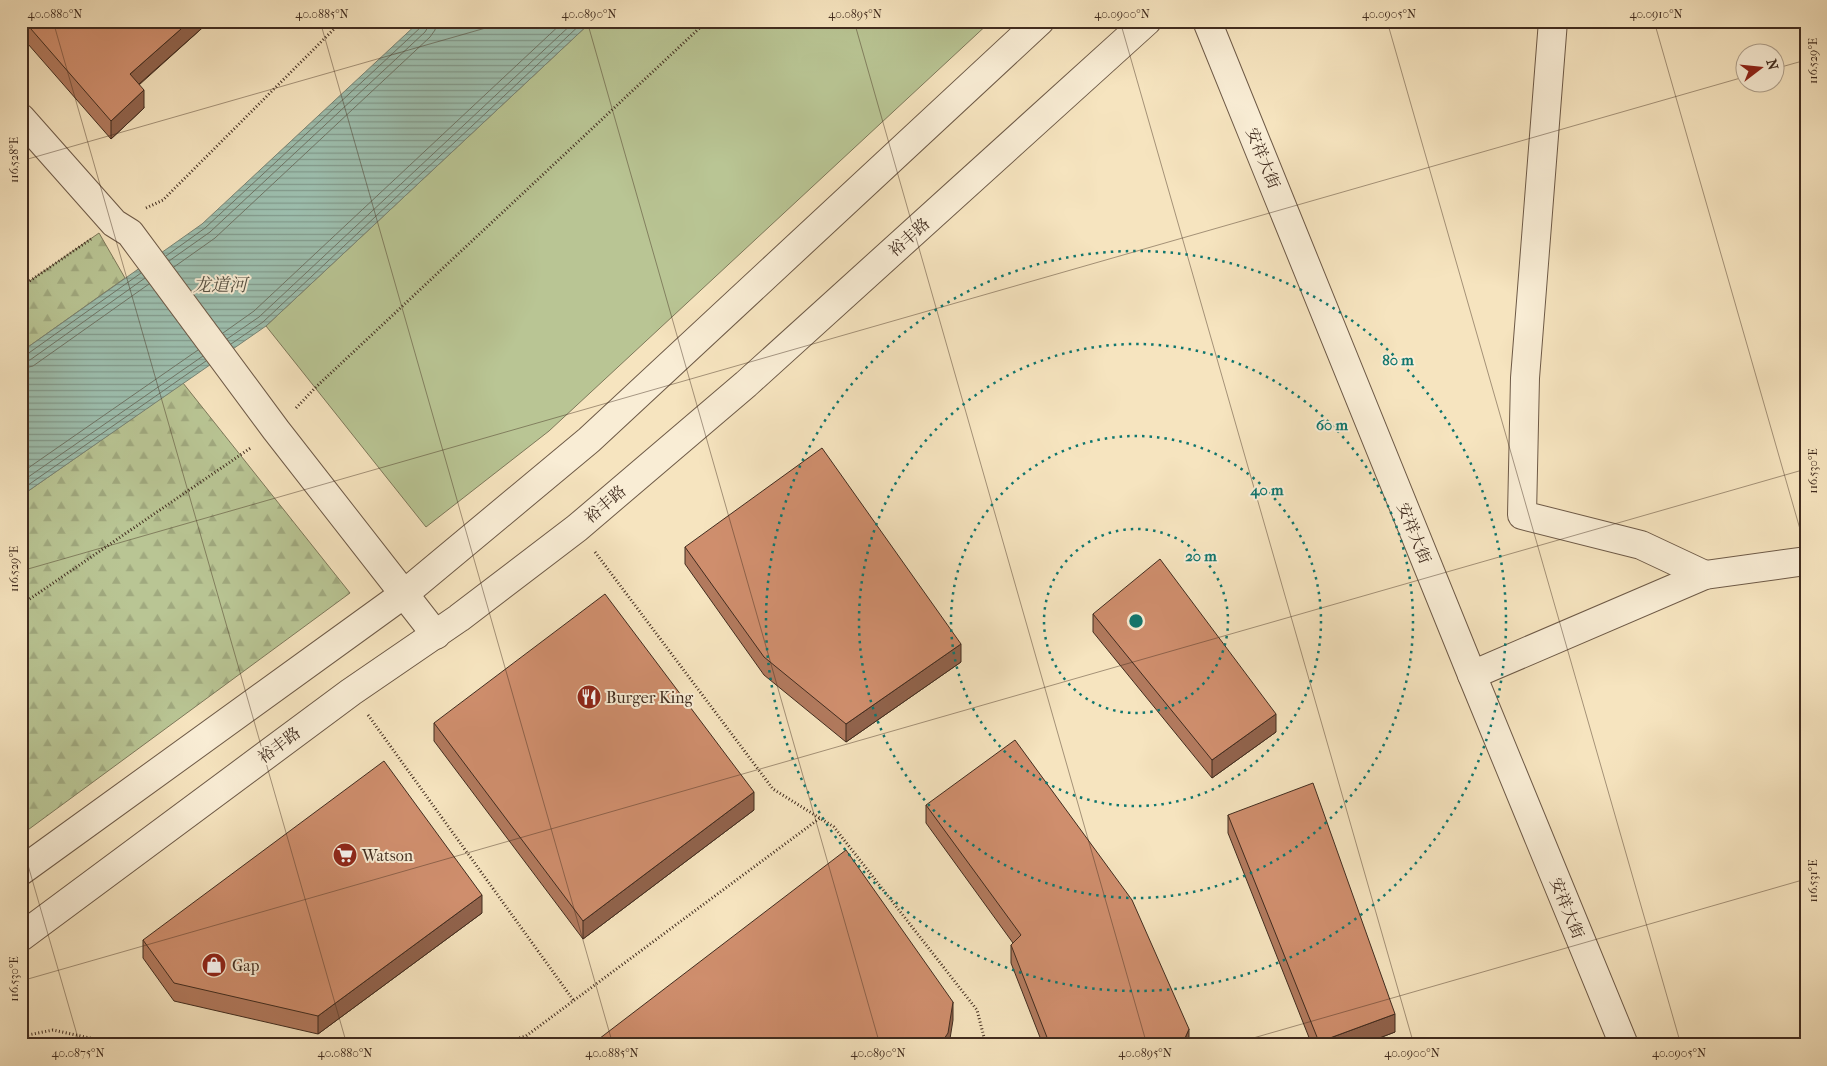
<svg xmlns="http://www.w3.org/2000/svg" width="1827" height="1066" viewBox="0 0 1827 1066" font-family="'IM FELL French Canon','Noto Serif SC',serif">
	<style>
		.forest { fill: url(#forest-firs); stroke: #7d785a }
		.green { fill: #b9c594; stroke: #7d785a }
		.water { fill: url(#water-rules); stroke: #788475 }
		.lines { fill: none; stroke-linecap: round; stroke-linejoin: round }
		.shore { stroke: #6f7667; stroke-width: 1 }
		.minor-casing { stroke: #6e5a47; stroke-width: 30 }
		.path { stroke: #412c1f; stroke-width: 3; stroke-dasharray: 1 2.5; stroke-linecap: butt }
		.minor { stroke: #f9edd5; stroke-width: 28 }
		.wall { fill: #b27a5e; stroke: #412c1f }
		.shaded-wall { fill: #91634c; stroke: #412c1f }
		.building { fill: #cf8e6d; stroke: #412c1f }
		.ticks { fill: none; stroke: #412c1f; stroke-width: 1; stroke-opacity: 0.45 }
		.ring { fill: none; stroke: #0f766e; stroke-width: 2.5; stroke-dasharray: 2.5 5 }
		.labels { text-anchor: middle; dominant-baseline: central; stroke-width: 4; stroke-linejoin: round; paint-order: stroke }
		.street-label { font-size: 16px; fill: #412c1f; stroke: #f9edd5 }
		.poi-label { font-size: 16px; fill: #412c1f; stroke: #f9edd5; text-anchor: start }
		.water-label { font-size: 18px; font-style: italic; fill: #585143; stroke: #f9edd5 }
		.centre { fill: #0f766e; stroke: #f9edd5; stroke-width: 2.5 }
		.ring-label { font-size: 15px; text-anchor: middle; font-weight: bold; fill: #0f766e; stroke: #f9edd5; stroke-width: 4; stroke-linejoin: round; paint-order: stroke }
		.neatline { fill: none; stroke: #412c1f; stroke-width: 2 }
		.ticks-label { font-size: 12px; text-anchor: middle; fill: #412c1f }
	</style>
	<defs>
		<pattern id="forest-firs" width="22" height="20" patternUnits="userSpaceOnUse" patternTransform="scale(1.25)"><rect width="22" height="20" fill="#b9c594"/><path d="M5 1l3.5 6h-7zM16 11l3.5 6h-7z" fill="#a0a97f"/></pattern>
		<pattern id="water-rules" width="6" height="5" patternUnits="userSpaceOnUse" patternTransform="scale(1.25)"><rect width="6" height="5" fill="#9dbfaf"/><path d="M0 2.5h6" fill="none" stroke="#829b8e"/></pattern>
	</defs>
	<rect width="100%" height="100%" fill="#f6e4bf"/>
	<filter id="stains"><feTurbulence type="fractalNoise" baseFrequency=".004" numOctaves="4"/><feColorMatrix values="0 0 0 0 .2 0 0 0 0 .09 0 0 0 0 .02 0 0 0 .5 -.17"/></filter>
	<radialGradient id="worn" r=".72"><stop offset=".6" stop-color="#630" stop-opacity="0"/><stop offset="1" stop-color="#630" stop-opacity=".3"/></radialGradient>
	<g class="forest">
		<path d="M99 233 125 278 21 352V287Z"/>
		<path d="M183 383 350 593 21 835V496Z"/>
	</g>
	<path class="green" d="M592 21H991L549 431 426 527 266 326Z"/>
	<path class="water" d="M420 21H592L266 326 21 496V352L202 224Z"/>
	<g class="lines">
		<g class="shore">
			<path d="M166 256 205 228 421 27 423 21"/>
			<path d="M169 261 210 232 425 32 428 27 429 21"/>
			<path d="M174 267 215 238 430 37 435 30 436 21"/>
			<path d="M223 333 254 311 564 21"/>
			<path d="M227 339 259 317 575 21"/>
			<path d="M231 344 263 322 584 21"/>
			<path d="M21 356 26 355 141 273"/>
			<path d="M21 362 30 360 145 278"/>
			<path d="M21 369 33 366 149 284"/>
			<path d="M21 473 198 350"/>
			<path d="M21 482 203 356"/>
			<path d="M21 490 206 361"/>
		</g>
		<defs>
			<g id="minor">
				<path d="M1207 21 1472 675 1624 1045"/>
				<path d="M1553 21 1525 378 1522 515 1641 545 1705 575"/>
				<path d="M21 118 114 223 130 233 276 430 436 635"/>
				<path d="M1472 675 1705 575 1806 561"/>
				<path d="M21 871 404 594 589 440 1040 21"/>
				<path d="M21 937 351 692 459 618 577 528 746 384 1147 21"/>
			</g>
		</defs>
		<use href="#minor" class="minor-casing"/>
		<g class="path">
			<path d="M146 208 163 200 342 21"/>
			<path d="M21 287 91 239"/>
			<path d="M296 408 316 387 707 21"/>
			<path d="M595 552 773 789 834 827 977 1010 986 1045"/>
			<path d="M21 605 252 447"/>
			<path d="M368 715 574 1001"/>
			<path d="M28 1035 53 1030 121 1045"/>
			<path d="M496 1045 526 1036 820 818"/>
		</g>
		<use href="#minor" class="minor"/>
	</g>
	<g class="wall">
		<path d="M21 21H210L139 85 144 108 111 139 21 36Z"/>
		<path d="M685 547 961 662 846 742 764 675 685 564Z"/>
		<path d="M1093 614 1276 732 1212 778 1093 632Z"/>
		<path d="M434 723 754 810 583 939 434 741Z"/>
		<path d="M926 805 1189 1045H1043L1011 963V945L1013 943 926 823Z"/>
		<path d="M1228 815 1395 1032 1361 1045H1312L1228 833Z"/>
		<path d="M482 913 318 1034 174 1001 143 958V940Z"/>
	</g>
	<g class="shaded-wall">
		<path d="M190 21H210L130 92V74Z"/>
		<path d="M144 90V108L111 139V121Z"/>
		<path d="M961 644V662L846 742V724Z"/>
		<path d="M1276 714V732L1212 778V760Z"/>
		<path d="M754 792V810L583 939V921Z"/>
		<path d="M482 895V913L318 1034V1016Z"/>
		<path d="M953 1002V1020L949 1045H940Z"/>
		<path d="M1395 1014V1032L1361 1045H1319V1042Z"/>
		<path d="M1189 1029V1045H1182Z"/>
	</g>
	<g class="building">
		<path d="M24 21H190L130 74 144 90 111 121Z"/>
		<path d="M822 448 961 644 846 724 764 657 685 547Z"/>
		<path d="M1160 559 1276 714 1212 760 1093 614Z"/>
		<path d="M605 594 754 792 583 921 434 723Z"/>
		<path d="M1015 740 1132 900 1189 1029 1182 1045H1050L1011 945 1021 935 926 805Z"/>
		<path d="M384 761 482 895 318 1016 174 983 143 940Z"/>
		<path d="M1313 783 1395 1014 1319 1042 1228 815Z"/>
		<path d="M846 850 953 1002 948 1033 940 1045H591Z"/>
	</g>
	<path class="ticks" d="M53 21 347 1045M320 21 613 1045M587 21 880 1045M854 21 1147 1045M1120 21 1414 1045M1387 21 1681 1045M1654 21 1806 550M1774 69 1806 60M21 161 510 21M21 571 1744 77M21 841 80 1045M21 981 1806 469M1229 1045 1806 879"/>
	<g class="ring">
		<circle cx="1136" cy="621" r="92"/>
		<circle cx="1136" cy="621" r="185"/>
		<circle cx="1136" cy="621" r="277"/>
		<circle cx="1136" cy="621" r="370"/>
	</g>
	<defs>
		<symbol id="restaurant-disc" viewBox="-11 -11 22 22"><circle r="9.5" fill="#8f2418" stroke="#f9edd5"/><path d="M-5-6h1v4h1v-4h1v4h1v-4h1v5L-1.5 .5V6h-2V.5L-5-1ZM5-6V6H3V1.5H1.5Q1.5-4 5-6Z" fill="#fff"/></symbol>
		<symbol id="supermarket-disc" viewBox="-11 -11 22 22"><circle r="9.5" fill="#8f2418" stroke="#f9edd5"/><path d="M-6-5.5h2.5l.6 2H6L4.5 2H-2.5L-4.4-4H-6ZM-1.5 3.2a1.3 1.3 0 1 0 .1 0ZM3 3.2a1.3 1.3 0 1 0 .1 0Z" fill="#fff"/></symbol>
		<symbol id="shop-disc" viewBox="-11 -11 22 22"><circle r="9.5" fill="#8f2418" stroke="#f9edd5"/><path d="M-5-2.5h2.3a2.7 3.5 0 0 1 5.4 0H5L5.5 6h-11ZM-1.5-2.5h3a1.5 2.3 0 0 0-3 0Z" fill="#fff"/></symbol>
	</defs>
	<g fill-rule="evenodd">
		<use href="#restaurant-disc" x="575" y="683" width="28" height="28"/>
		<use href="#supermarket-disc" x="331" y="841" width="28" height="28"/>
		<use href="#shop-disc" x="200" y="951" width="28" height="28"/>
	</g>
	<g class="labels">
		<g class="street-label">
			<text transform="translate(1263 158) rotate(68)">安祥大街</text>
			<text transform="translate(909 237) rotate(-42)">裕丰路</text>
			<text transform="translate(605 504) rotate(-40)">裕丰路</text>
			<text transform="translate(1414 533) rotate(68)">安祥大街</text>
			<text transform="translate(279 745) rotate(-37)">裕丰路</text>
			<text transform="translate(1567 908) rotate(68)">安祥大街</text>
		</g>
		<g class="poi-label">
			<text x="606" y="697">Burger King</text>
			<text x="362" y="855">Watson</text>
			<text x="232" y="965">Gap</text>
		</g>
		<g class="water-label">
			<text x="220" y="285">龙道河</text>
		</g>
	</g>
	<circle cx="1136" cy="621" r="8" class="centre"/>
	<g class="ring-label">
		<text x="1398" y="365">80 m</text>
		<text x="1332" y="430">60 m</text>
		<text x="1267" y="495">40 m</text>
		<text x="1201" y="561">20 m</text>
	</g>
	<rect width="1827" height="1066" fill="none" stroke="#f6e4bf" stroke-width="55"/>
	<g transform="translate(1760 68) rotate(74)"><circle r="24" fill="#f9edd5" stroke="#afa08c"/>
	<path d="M0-4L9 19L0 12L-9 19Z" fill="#8f2418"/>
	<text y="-8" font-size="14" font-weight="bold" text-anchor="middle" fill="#412c1f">N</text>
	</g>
	<rect x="28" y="28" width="1772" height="1010" class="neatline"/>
	<g class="ticks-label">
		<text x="55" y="18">40.0880°N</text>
		<text x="322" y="18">40.0885°N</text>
		<text x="589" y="18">40.0890°N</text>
		<text x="855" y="18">40.0895°N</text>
		<text x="1122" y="18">40.0900°N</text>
		<text x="1389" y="18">40.0905°N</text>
		<text x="1656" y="18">40.0910°N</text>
		<text transform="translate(1813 61) rotate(-90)" y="4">116.529°E</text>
		<text transform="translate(14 160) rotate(-90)" y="4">116.528°E</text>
		<text transform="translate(1813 471) rotate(-90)" y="4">116.530°E</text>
		<text transform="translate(14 569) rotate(-90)" y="4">116.529°E</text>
		<text transform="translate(1813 881) rotate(-90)" y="4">116.531°E</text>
		<text transform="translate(14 979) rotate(-90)" y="4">116.530°E</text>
		<text x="78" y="1057">40.0875°N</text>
		<text x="345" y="1057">40.0880°N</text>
		<text x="612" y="1057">40.0885°N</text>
		<text x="878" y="1057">40.0890°N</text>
		<text x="1145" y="1057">40.0895°N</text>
		<text x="1412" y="1057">40.0900°N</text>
		<text x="1679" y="1057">40.0905°N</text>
	</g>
	<rect width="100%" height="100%" filter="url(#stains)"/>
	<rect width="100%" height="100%" fill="url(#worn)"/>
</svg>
